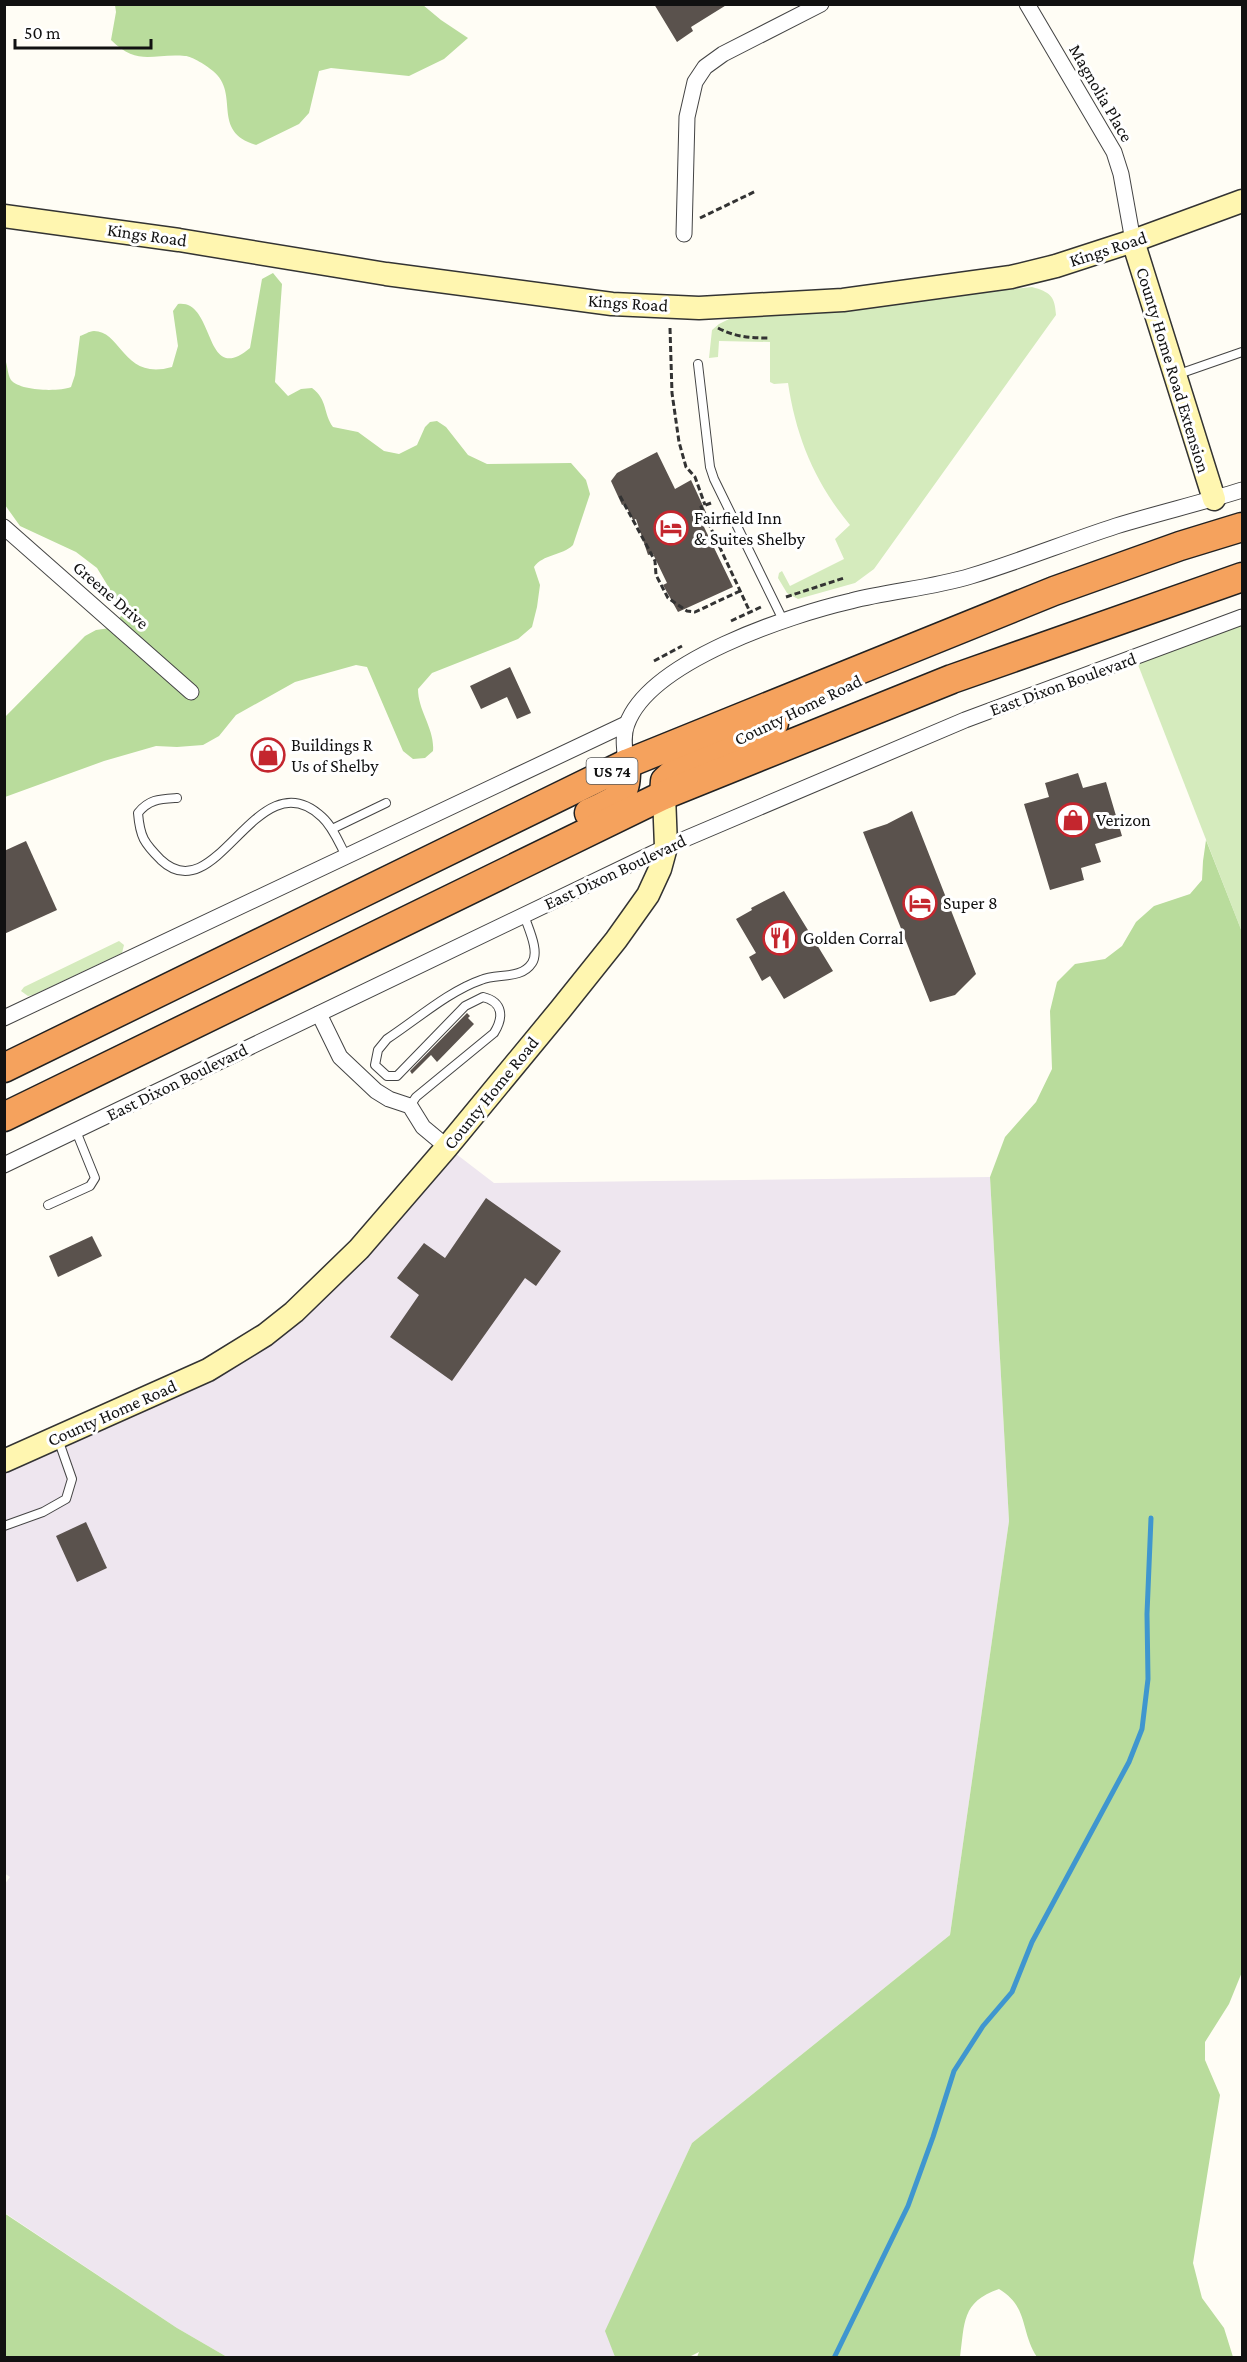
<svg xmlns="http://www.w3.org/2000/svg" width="1247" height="2362" viewBox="0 0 1247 2362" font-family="'Crimson Pro',serif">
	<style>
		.industrial { fill: #eee6ef }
		.green { fill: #d5ebbd }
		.forest { fill: #b9dc9c }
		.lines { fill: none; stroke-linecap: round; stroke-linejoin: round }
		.stream { stroke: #3f96cf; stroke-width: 5 }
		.building { fill: #5a524d }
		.lane-casing { stroke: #444; stroke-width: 10 }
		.street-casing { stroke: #444; stroke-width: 17 }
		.secondary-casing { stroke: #333; stroke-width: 25 }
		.highway-casing { stroke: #222; stroke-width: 31 }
		.path { stroke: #333; stroke-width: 3; stroke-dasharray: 6 3; stroke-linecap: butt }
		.lane { stroke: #fff; stroke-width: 8 }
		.street { stroke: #fff; stroke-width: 15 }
		.secondary { stroke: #fff6b0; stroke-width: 22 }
		.highway { stroke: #f5a25d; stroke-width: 28 }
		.labels { text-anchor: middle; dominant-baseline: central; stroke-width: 6; stroke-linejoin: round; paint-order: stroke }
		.shield { fill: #fff; stroke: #585858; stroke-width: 1.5 }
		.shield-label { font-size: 16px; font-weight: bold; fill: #111 }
		.street-label { font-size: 18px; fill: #111; stroke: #fff }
		.poi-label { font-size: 18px; fill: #111; stroke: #fff; text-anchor: start }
	</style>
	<rect width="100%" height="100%" fill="#fffdf5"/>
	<path class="industrial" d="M447 1147 494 1183 990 1177 1009 1521 950 1935 692 2143 606 2331 615 2357H227L177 2328 5 2213 4 1885 10 1877 4 1873 5 1461 265 1335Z"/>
	<g class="green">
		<path d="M1032 287C1050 292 1055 296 1056 315L874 569 855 583 798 599 787 593 778 578 779 573 782 571 790 586 844 559 835 539 850 525C815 483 796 437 788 383L774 384 770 382V342L719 341 718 357 709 358 712 330 719 324 729 319Z"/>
		<path d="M1242 617V932L1135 657Z"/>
		<path d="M119 941 124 945 122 953 33 995 28 996 21 991 24 987Z"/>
	</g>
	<g class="forest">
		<path d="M115 5H423L441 20 468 38 444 59 409 76 331 68 319 71 309 113 299 124 256 145C210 131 241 94 213 71 207 66 192 56 185 56 153 53 138 67 111 40L116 12Z"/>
		<path d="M273 273 282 284 275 382 288 396 301 389 312 388C328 400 323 413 333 427L358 432 384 451 399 454 417 445 425 427 430 422 437 421 446 427 468 455 487 464 571 463 586 480 590 494 573 545C562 556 543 554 534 567L540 585 537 607 532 627 518 639 432 673 418 689C418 711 435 729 433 751L425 758 413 759 403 751 367 667 356 665 295 682 236 715 219 736 203 745 177 747 156 746 104 761 5 797V717L85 636 96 630 110 628 122 615 117 601 97 568 76 552 20 526 5 505 4 357C8 364 7 374 11 380 20 391 58 392 71 387L75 375 80 336C84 335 89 331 94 331 122 331 123 381 172 367L178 346 173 311 178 304C216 299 203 388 250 348L262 279Z"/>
		<path d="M1206 840 1242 932V1972L1229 2004 1205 2042V2060L1220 2095 1193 2263 1202 2298 1224 2328 1233 2357H1037C1020 2331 1029 2307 999 2289 961 2302 965 2323 960 2357H697L699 2352 689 2357H615L605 2331 692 2143 950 1935 1009 1521 990 1177 1005 1137 1036 1102 1052 1069 1050 1011 1057 982 1075 964 1105 959 1122 946 1136 922 1154 906 1190 894 1202 880 1203 861Z"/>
		<path d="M4 2213 177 2328 227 2357H5Z"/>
	</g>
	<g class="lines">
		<path class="stream" d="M834 2358 908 2206 933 2137 954 2071 983 2026 1012 1992 1032 1942 1129 1762 1142 1729 1148 1679 1147 1614 1151 1518"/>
	</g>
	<g class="building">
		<path d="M654 4H728L691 27 693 31 677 42Z"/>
		<path d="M657 452 675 489 691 480 710 521 704 527 733 587 678 612 663 585 667 583 653 554 648 555 636 519 633 520 625 504 622 505 611 481 617 473Z"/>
		<path d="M510 667 531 713 517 719 507 697 481 709 470 686Z"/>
		<path d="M1078 773 1083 788 1106 782 1122 836 1095 844 1101 862 1081 868 1084 880 1050 890 1024 804 1049 797 1045 783Z"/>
		<path d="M912 811 976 974 955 995 930 1002 863 832 887 824Z"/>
		<path d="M26 841 57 910 4 934V851Z"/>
		<path d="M784 891 833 971 784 999 770 976 762 981 749 957 756 953 736 919 752 910 751 908Z"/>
		<path d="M467 1013 470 1016 468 1018 474 1024 437 1062 431 1055 412 1074 410 1071Z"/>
		<path d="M486 1198 561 1251 536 1286 525 1278 452 1381 390 1337 419 1295 397 1278 424 1243 445 1258Z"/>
		<path d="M92 1236 102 1256 58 1277 49 1256Z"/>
		<path d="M86 1522 107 1568 77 1582 56 1536Z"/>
	</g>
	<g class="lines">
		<defs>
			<g id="lane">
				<path d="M698 364 710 467 714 479 783 620"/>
				<path d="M1176 375 1242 352"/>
				<path d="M177 798C160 799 149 799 138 813 140 837 144 843 161 860 217 913 257 756 322 817 333 827 339 843 346 856"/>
				<path d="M332 829 386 803"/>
				<path d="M410 1106 416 1097 494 1033C504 1017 503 1002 483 997L465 1006 397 1076H387L375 1065 378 1050 387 1039C416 1020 449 991 481 980 497 973 521 980 532 963 540 951 528 928 524 915"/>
				<path d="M48 1205 90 1186 95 1178 76 1131"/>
				<path d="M4 1526 43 1512 66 1499 72 1479 58 1439"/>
			</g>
			<g id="street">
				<path d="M1027 4 1114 152 1121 174 1133 241"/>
				<path d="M684 234 687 117 695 82 705 67 723 54 821 4"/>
				<path d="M4 527 191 692"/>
				<path d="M626 764C625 751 622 736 627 724 650 661 790 615 851 601 890 591 932 588 971 576 1020 561 1067 542 1116 526 1158 513 1201 503 1242 490"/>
				<path d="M319 1014 340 1057 376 1091 389 1099 410 1106 423 1127 447 1147"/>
				<path d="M4 1018 626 724"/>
				<path d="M4 1165 666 847 965 720 1242 617"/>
			</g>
			<g id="secondary">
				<path d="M4 216 179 240 386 274 612 304 699 308 843 300 1011 277 1056 266 1133 241 1242 201"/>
				<path d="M1133 241 1214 499"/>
				<path d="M4 1461 208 1370 265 1335 294 1312 359 1249 447 1147 560 1010 616 940 648 895 660 869 666 847 664 795"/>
			</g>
			<g id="highway">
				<path d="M664 795 665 781 679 768 774 723"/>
				<path d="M589 813C619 799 627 799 626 764"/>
				<path d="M4 1068 626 764 1054 591 1180 546 1242 527"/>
				<path d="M4 1117 664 795 952 679 1242 577"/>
			</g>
		</defs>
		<use href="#lane" class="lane-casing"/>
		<use href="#street" class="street-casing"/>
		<use href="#secondary" class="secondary-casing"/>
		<use href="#highway" class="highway-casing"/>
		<g class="path">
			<path d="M700 218 756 191"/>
			<path d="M670 328 672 393 679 442 686 467 695 477 705 505"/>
			<path d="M718 328C735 337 750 338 770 338"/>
			<path d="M620 496 655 561 656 575 668 598 687 611 695 612 740 591"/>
			<path d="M711 503 701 507 750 612"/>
			<path d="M786 597 844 578"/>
			<path d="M731 621 763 606"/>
			<path d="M654 661 682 646"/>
		</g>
		<use href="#lane" class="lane"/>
		<use href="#street" class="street"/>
		<use href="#secondary" class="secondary"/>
		<use href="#highway" class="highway"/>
	</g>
	<defs>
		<symbol id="hotel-ring" viewBox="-11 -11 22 22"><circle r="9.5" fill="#fff" stroke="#c4262e" stroke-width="1.5"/><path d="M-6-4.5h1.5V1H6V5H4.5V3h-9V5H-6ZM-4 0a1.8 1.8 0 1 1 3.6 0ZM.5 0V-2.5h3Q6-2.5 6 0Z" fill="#c4262e"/></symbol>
		<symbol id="shop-ring" viewBox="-11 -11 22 22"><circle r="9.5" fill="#fff" stroke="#c4262e" stroke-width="1.5"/><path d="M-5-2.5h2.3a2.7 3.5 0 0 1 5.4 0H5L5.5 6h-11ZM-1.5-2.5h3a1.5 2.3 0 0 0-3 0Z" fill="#c4262e"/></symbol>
		<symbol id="restaurant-ring" viewBox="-11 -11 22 22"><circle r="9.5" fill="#fff" stroke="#c4262e" stroke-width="1.5"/><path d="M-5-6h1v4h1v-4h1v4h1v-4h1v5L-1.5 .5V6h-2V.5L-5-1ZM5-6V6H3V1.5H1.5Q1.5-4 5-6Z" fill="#c4262e"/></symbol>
	</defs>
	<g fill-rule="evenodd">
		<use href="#hotel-ring" x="652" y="509" width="38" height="38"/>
		<use href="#shop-ring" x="249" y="736" width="38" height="38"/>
		<use href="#shop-ring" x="1054" y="801" width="38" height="38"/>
		<use href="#hotel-ring" x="901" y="884" width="38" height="38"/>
		<use href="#restaurant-ring" x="761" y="919" width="38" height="38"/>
	</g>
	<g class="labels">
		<rect class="shield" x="586.5" y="758" width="51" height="26" rx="4.5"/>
		<g class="shield-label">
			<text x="612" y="771">US 74</text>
		</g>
		<g class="street-label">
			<text transform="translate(1101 93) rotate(60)">Magnolia Place</text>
			<text transform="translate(147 235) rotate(8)">Kings Road</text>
			<text transform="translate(1108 249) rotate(-18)">Kings Road</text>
			<text transform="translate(628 303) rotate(4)">Kings Road</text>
			<text transform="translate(1173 370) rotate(73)">County Home Road Extension</text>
			<text transform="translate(111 595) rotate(41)">Greene Drive</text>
			<text transform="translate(1063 684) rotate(-20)">East Dixon Boulevard</text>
			<text transform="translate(798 710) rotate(-26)">County Home Road</text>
			<text transform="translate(615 872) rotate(-25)">East Dixon Boulevard</text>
			<text transform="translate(177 1082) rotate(-26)">East Dixon Boulevard</text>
			<text transform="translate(491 1093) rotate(-51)">County Home Road</text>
			<text transform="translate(112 1413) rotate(-24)">County Home Road</text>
		</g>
		<g class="poi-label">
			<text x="694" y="518">Fairfield Inn<tspan x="694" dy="21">&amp; Suites Shelby</tspan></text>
			<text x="291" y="745">Buildings R<tspan x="291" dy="21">Us of Shelby</tspan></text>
			<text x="1096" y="820">Verizon</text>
			<text x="943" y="903">Super 8</text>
			<text x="803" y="938">Golden Corral</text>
		</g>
	</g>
	<rect width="1247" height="2362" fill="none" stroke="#111111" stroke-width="12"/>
	<path d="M15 39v9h136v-9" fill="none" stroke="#111111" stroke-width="3"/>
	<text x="24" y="39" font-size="18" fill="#111111" stroke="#ffffff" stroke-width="4.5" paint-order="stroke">50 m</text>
</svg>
